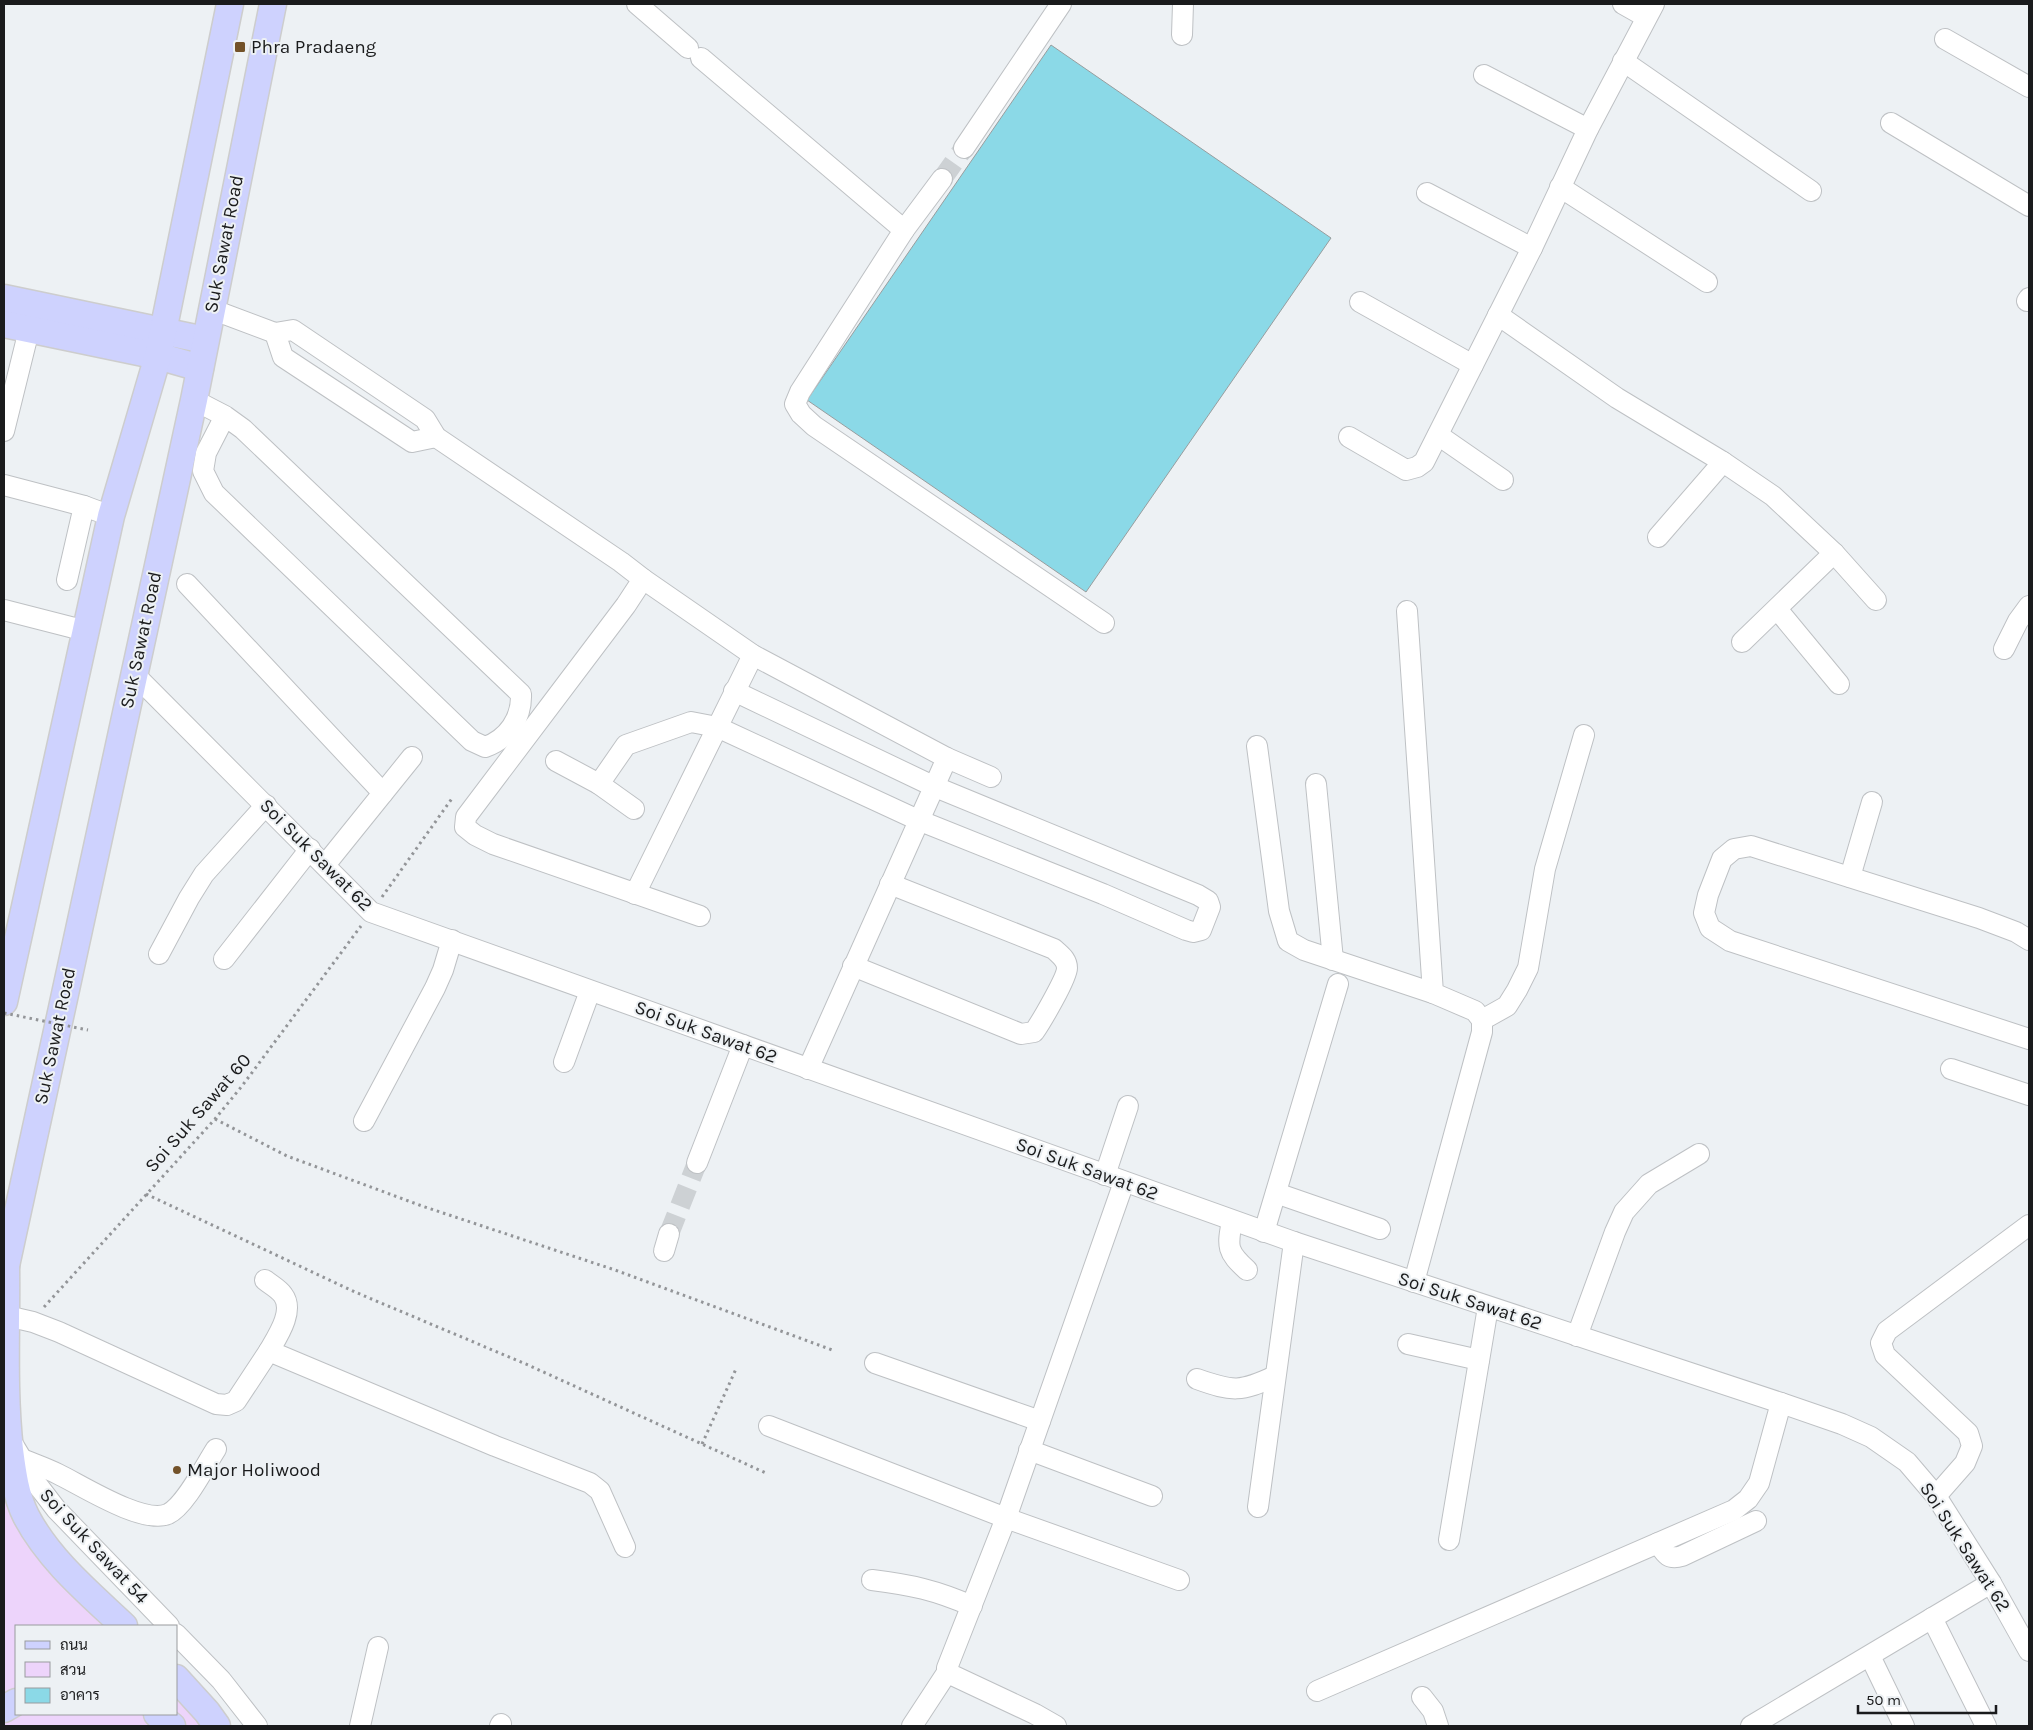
<svg xmlns="http://www.w3.org/2000/svg" width="2033" height="1730" viewBox="0 0 2033 1730" font-family="Karla,Sarabun,sans-serif">
	<style>
		.green { fill: #edd4fb }
		.building { fill: #8bd9e7; stroke: #989d9e }
		.lines { fill: none; stroke-linecap: round; stroke-linejoin: round }
		.minor-tunnel { stroke: #cdd1d4; stroke-width: 20; stroke-dasharray: 20 10; stroke-linecap: butt }
		.minor-casing { stroke: #bec1c4; stroke-width: 22 }
		.major-casing { stroke: #cdcdcd; stroke-width: 29 }
		.path { stroke: #939598; stroke-width: 3; stroke-dasharray: 2.5 4; stroke-linecap: butt }
		.minor { stroke: #fff; stroke-width: 20 }
		.major { stroke: #ced2fe; stroke-width: 26 }
		.path-bridge { stroke: #939598; stroke-width: 3; stroke-dasharray: 2.5 4; stroke-linecap: butt }
		.poi-dot { fill: #735229; stroke: #edf1f4; stroke-width: 2 }
		.labels { text-anchor: middle; dominant-baseline: central; stroke-width: 4; stroke-linejoin: round; paint-order: stroke }
		.poi-label { font-size: 19px; fill: #1a1b1c; stroke: #edf1f4; text-anchor: start }
		.street-label { font-size: 19px; fill: #1a1b1c; stroke: #edf1f4 }
	</style>
	<rect width="100%" height="100%" fill="#edf1f4"/>
	<path class="green" d="M4 1466 70 1571 124 1626H16V1714H176V1683L211 1726H4Z"/>
	<path class="building" d="M1051 45 1331 238 1086 592 807 400Z"/>
	<g class="lines">
		<g class="minor-tunnel">
			<path d="M942 179 964 148"/>
			<path d="M669 1234 697 1163"/>
		</g>
		<defs>
			<g id="minor">
				<path d="M637 4 688 48"/>
				<path d="M1623 4 1646 17"/>
				<path d="M1182 35 1183 4"/>
				<path d="M1945 39 2029 87"/>
				<path d="M701 58 904 230 800 392 795 404 801 414 814 426 1104 623"/>
				<path d="M1623 61 1811 191"/>
				<path d="M1484 75 1588 129"/>
				<path d="M1891 123 2029 206"/>
				<path d="M964 148 1061 4"/>
				<path d="M1560 187 1707 282"/>
				<path d="M1427 193 1532 248"/>
				<path d="M904 230 942 179"/>
				<path d="M2027 301 2029 298"/>
				<path d="M1360 302 1473 365"/>
				<path d="M211 309 275 333 293 330 425 419 436 437 621 562 643 579 626 605 466 817 465 827 475 835 493 844 700 916"/>
				<path d="M1498 315 1617 398 1723 462 1773 496 1834 553 1876 600"/>
				<path d="M275 333 283 357 412 442 436 437"/>
				<path d="M194 400 225 416 243 429 521 694C522 718 508 739 485 747L472 741 214 493 203 471 206 453 225 416"/>
				<path d="M4 431 29 330"/>
				<path d="M1438 435 1503 480"/>
				<path d="M1349 437 1406 470 1417 467 1424 462 1532 248 1588 129 1654 4"/>
				<path d="M4 485 84 506 111 516"/>
				<path d="M1658 537 1723 462"/>
				<path d="M643 579 753 655 947 758 991 777"/>
				<path d="M67 580 84 506"/>
				<path d="M187 584 383 793"/>
				<path d="M1777 609 1839 684"/>
				<path d="M4 610 86 631"/>
				<path d="M1407 611 1433 993 1475 1011 1482 1020V1032L1414 1282"/>
				<path d="M1742 642 1834 553"/>
				<path d="M2004 649 2018 621 2029 606"/>
				<path d="M134 674 371 912 1294 1242 1781 1403 1842 1424 1871 1437 1907 1462 1936 1496 1991 1583 2029 1651"/>
				<path d="M1257 746 1279 911 1288 941 1304 950 1433 993"/>
				<path d="M556 761 599 784"/>
				<path d="M1316 784 1333 960"/>
				<path d="M634 809 599 784 626 745 691 722 717 727 918 820 1103 894 1186 930 1193 932 1201 930 1210 907 1208 901 1198 895 933 786 734 691"/>
				<path d="M325 865 412 757"/>
				<path d="M1850 877 1872 802"/>
				<path d="M635 894 753 655"/>
				<path d="M2029 940 2016 932 1979 918 1751 846 1734 849 1722 859 1708 895 1704 913 1710 928 1730 941 2029 1039"/>
				<path d="M159 954 189 898 204 874 266 805"/>
				<path d="M224 959 310 849"/>
				<path d="M853 966 1021 1034 1034 1032C1041 1022 1067 978 1067 968 1067 959 1060 955 1054 949L890 884"/>
				<path d="M1482 1020 1507 1006 1517 990 1528 968 1545 869 1584 735"/>
				<path d="M564 1062 590 991"/>
				<path d="M808 1069 947 758"/>
				<path d="M1951 1069 2029 1095"/>
				<path d="M364 1121 435 988 443 970 452 940"/>
				<path d="M697 1163 743 1045"/>
				<path d="M1105 1175 1128 1106"/>
				<path d="M1276 1193 1380 1229"/>
				<path d="M1232 1221C1227 1247 1227 1252 1247 1270"/>
				<path d="M1264 1232 1338 984"/>
				<path d="M664 1251 669 1234"/>
				<path d="M265 1280C271 1285 279 1289 283 1295 295 1311 277 1337 269 1351"/>
				<path d="M7 1316 33 1322 59 1332 216 1404 227 1405 236 1401 269 1351 495 1446 590 1483 600 1491 625 1547"/>
				<path d="M1577 1336 1615 1232 1624 1212 1649 1184 1699 1154"/>
				<path d="M1408 1344 1479 1360"/>
				<path d="M875 1363 1040 1421"/>
				<path d="M1197 1379C1233 1392 1241 1392 1275 1376"/>
				<path d="M769 1426 1006 1518 1179 1580"/>
				<path d="M11 1441 36 1483 56 1509 169 1626"/>
				<path d="M1029 1450 1152 1496"/>
				<path d="M22 1459C34 1464 46 1468 58 1474 81 1485 143 1525 168 1514 185 1506 205 1466 216 1449"/>
				<path d="M1936 1496 1965 1463 1972 1446 1968 1433 1885 1355 1881 1343 1887 1331 2029 1225"/>
				<path d="M1258 1507 1294 1242"/>
				<path d="M1449 1540 1488 1307"/>
				<path d="M1658 1543C1665 1554 1668 1560 1682 1556L1756 1521"/>
				<path d="M872 1580C912 1585 935 1590 972 1606"/>
				<path d="M1932 1618 1986 1726"/>
				<path d="M176 1634 221 1680 257 1726"/>
				<path d="M1870 1656 1904 1726"/>
				<path d="M1317 1691 1734 1510 1748 1499 1759 1483 1781 1403"/>
				<path d="M1422 1697 1433 1711 1438 1726"/>
				<path d="M360 1726 378 1647"/>
				<path d="M500 1726 501 1724"/>
				<path d="M912 1726 948 1671"/>
				<path d="M1056 1726 1035 1714 952 1675 947 1668 1006 1518 1124 1182"/>
				<path d="M1751 1726 1991 1583"/>
			</g>
			<g id="major">
				<path d="M4 298 205 340"/>
				<path d="M4 324 158 356 200 368"/>
				<path d="M4 1002 111 516 158 356 230 4"/>
				<path d="M6 1265C7 1327 3 1389 10 1450 13 1473 16 1496 26 1516 49 1560 89 1593 124 1626"/>
				<path d="M4 1275 194 400 273 4"/>
				<path d="M176 1678 207 1712 217 1726"/>
				<path d="M4 1709 16 1702"/>
				<path d="M157 1714 172 1726"/>
			</g>
		</defs>
		<use href="#minor" class="minor-casing"/>
		<use href="#major" class="major-casing"/>
		<g class="path">
			<path d="M382 897 453 797"/>
			<path d="M215 1119 287 1156 422 1206 615 1270 835 1351"/>
			<path d="M146 1194 355 1292 528 1365 768 1474"/>
			<path d="M44 1307 215 1119 242 1086 361 926"/>
			<path d="M702 1444 736 1369"/>
		</g>
		<use href="#minor" class="minor"/>
		<use href="#major" class="major"/>
		<path class="path-bridge" d="M4 1013 88 1030"/>
	</g>
	<g class="poi-dot">
		<rect x="234" y="41" width="12" height="12" rx="2.5"/>
		<circle cx="177" cy="1470" r="5"/>
	</g>
	<g class="labels">
		<g class="poi-label">
			<text x="251" y="47">Phra Pradaeng</text>
			<text x="187" y="1470">Major Holiwood</text>
		</g>
		<g class="street-label">
			<text transform="translate(224 244) rotate(-79)">Suk Sawat Road</text>
			<text transform="translate(141 640) rotate(-78)">Suk Sawat Road</text>
			<text transform="translate(316 855) rotate(45)">Soi Suk Sawat 62</text>
			<text transform="translate(706 1032) rotate(20)">Soi Suk Sawat 62</text>
			<text transform="translate(55 1036) rotate(-78)">Suk Sawat Road</text>
			<text transform="translate(198 1113) rotate(-49)">Soi Suk Sawat 60</text>
			<text transform="translate(1087 1169) rotate(20)">Soi Suk Sawat 62</text>
			<text transform="translate(1470 1301) rotate(18)">Soi Suk Sawat 62</text>
			<text transform="translate(94 1546) rotate(47)">Soi Suk Sawat 54</text>
			<text transform="translate(1965 1547) rotate(57)">Soi Suk Sawat 62</text>
		</g>
	</g>
	<rect width="2033" height="1730" fill="none" stroke="#1a1b1c" stroke-width="10"/>
	<rect x="15" y="1625" width="162" height="90" fill="#edf1f4" stroke="#999b9e"/>
	<rect x="25" y="1641" width="25" height="8" fill="#ced2fe" stroke="#999b9e"/>
	<text x="60" y="1650" font-size="15" fill="#1a1b1c">ถนน</text>
	<rect x="25" y="1662" width="25" height="15" fill="#edd4fb" stroke="#999b9e"/>
	<text x="60" y="1675" font-size="15" fill="#1a1b1c">สวน</text>
	<rect x="25" y="1688" width="25" height="15" fill="#8bd9e7" stroke="#999b9e"/>
	<text x="60" y="1700" font-size="15" fill="#1a1b1c">อาคาร</text>
	<path d="M1858 1705v8h138v-8" fill="none" stroke="#1a1b1c" stroke-width="2.5"/>
	<text x="1866" y="1705" font-size="15" fill="#1a1b1c" stroke="#edf1f4" stroke-width="4" paint-order="stroke">50 m</text>
</svg>
